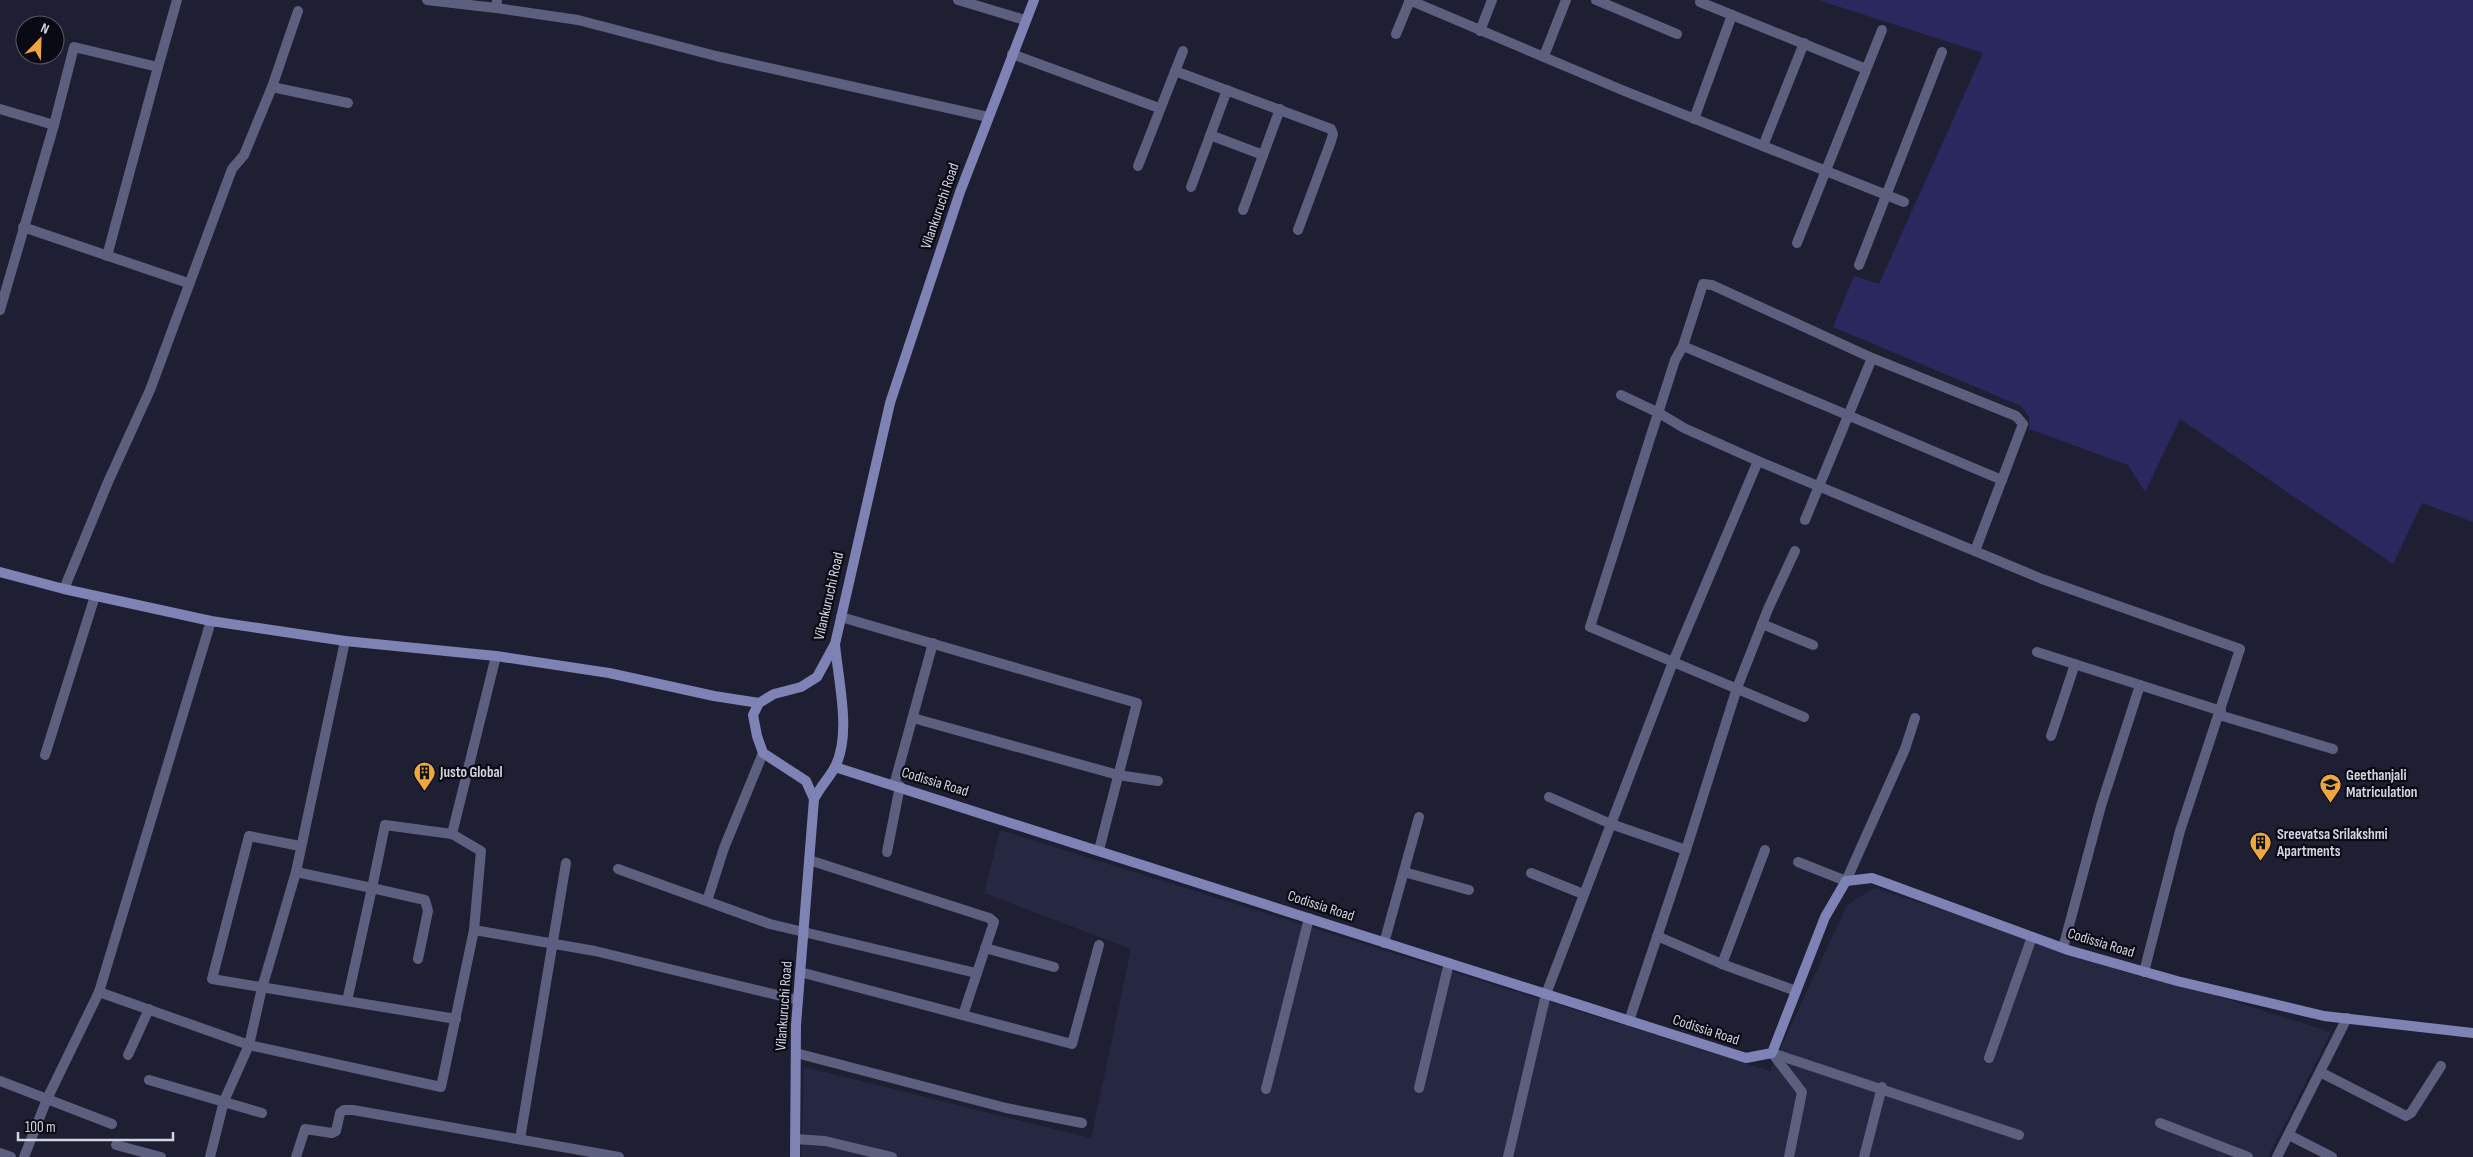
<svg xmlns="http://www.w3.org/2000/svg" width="2473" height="1157" viewBox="0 0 2473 1157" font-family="'Sofia Sans Condensed',sans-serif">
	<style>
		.built { fill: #262741 }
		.green { fill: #2b285f }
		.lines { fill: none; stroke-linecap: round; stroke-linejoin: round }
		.street { stroke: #5d5f7f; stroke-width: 10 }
		.secondary { stroke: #7f82b4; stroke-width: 10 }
		.labels { text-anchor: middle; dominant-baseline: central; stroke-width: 4.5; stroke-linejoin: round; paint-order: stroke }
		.street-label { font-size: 15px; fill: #d3d4e2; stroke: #090a13 }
		.poi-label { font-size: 15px; font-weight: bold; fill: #d3d4e2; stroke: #090a13; text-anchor: start }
	</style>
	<rect width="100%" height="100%" fill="#1e1f33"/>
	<path class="built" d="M1000 830 1770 1071 1847 905 1874 888 2331 1032 2268 1157H801L804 1067 1091 1138 1131 949 984 893Z"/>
	<path class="green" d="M1818 0H2473V522L2422 503 2393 564 2180 419 2145 492 2128 465 2029 429V417L2021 406 1833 327 1854 276 1879 284 1983 53Z"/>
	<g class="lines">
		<g class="street">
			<path d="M427 0 496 8"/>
			<path d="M497 0 496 8 578 20 716 56 988 117"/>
			<path d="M958 0 1025 20"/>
			<path d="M1409 0 1622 90 1904 202"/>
			<path d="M1596 0 1677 34"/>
			<path d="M1700 2 1866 69"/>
			<path d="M1480 31 1492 0"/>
			<path d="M1396 34 1410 0"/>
			<path d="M1012 54 1159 108"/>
			<path d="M1544 56 1566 0"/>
			<path d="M1175 71 1331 129 1333 134 1331 141 1298 230"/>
			<path d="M272 87 348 103"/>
			<path d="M0 109 54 125"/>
			<path d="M1694 119 1732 15"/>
			<path d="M1210 135 1263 155"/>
			<path d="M1763 146 1804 43"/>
			<path d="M1138 166 1183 51"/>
			<path d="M1191 187 1227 90"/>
			<path d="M1243 210 1280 109"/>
			<path d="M23 227 188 283"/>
			<path d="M1797 243 1882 30"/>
			<path d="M107 256 158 67"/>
			<path d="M1859 265 1942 52"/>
			<path d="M0 310 54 125 74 47 158 67 177 0"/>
			<path d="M1683 346 2002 480"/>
			<path d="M1621 395 1659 413 1684 428 1758 461"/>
			<path d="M1805 520 1872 358"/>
			<path d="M64 589 108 482 150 390 232 169 244 155 272 87 298 11"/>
			<path d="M841 617 1137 703 1099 850"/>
			<path d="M211 621 99 992 249 1045 441 1087 474 930 481 851 452 834 496 656"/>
			<path d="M1762 624 1813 645"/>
			<path d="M2037 652 2221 711"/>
			<path d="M2219 715 2333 749"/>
			<path d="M1804 717 1590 627 1675 360 1683 346 1703 284 1712 285 1872 358 2016 416 2023 424 1975 551"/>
			<path d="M913 718 1118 775 1158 781"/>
			<path d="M2051 736 2075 664"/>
			<path d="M45 755 95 596"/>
			<path d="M894 785 933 643"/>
			<path d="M1549 797 1611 824 1686 850"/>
			<path d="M300 846 249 836 212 979 456 1019"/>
			<path d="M887 852 900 786"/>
			<path d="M809 860 989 918 994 922 963 1015"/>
			<path d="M1798 862 1846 881 1905 749 1915 718"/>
			<path d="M618 869 770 924 976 973"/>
			<path d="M296 872 372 888 385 825 452 834"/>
			<path d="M1404 872 1469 890"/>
			<path d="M1531 873 1583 894"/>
			<path d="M707 901 724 848 763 753"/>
			<path d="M474 930 595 951 798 1000"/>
			<path d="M1657 936 1722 964 1796 991"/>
			<path d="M1384 943 1419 817"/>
			<path d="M985 948 1054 967"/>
			<path d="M2063 948 2101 806 2140 685"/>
			<path d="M1722 964 1765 850"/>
			<path d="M800 972 1072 1044 1099 945"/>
			<path d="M347 1001 372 888 425 900 428 911 418 959"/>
			<path d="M1629 1021 1686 850 1737 688 1768 609 1795 551"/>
			<path d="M796 1053 1006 1108 1082 1123"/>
			<path d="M1772 1053 2019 1135"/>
			<path d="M1772 1053 1802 1092 1789 1157"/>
			<path d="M128 1055 149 1009"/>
			<path d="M1989 1058 2032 937"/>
			<path d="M2320 1072 2406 1116 2411 1113 2441 1066"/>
			<path d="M149 1080 262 1113"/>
			<path d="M0 1081 112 1124"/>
			<path d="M1419 1088 1449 963"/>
			<path d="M1266 1089 1309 918"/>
			<path d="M2160 1123 2248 1157"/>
			<path d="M2289 1135 2332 1157"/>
			<path d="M520 1139 566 863"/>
			<path d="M795 1139 825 1141 892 1157"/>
			<path d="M116 1145 161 1157"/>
			<path d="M0 1153 11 1157"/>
			<path d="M24 1157 47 1099 99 992"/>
			<path d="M210 1157 224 1101 249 1045 262 988 296 872 345 641"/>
			<path d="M296 1157 305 1129 332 1133 336 1131 340 1113 344 1110H353L619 1157"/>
			<path d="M1508 1157 1546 994 1673 662 1758 461 2042 579 2240 649 2180 831 2144 972"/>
			<path d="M1864 1157 1882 1087"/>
			<path d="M2277 1157 2347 1018"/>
		</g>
		<g class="secondary">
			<path d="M0 572 64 589 211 621 345 641 496 656 609 673 714 696 759 703"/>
			<path d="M835 767 1746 1058 1772 1053 1825 917 1846 881 1872 878 2068 950 2177 981 2324 1016 2473 1033"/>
			<path d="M814 799C820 787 829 778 835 767 852 733 838 681 835 644"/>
			<path d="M795 1157 796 1025 814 799 806 781 763 753 757 736 753 715 759 703 774 694 801 687 817 677 835 644 890 403 960 192 1034 0"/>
		</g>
	</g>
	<defs>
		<symbol id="building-pin" viewBox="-11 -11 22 30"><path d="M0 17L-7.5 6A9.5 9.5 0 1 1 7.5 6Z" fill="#f0a63e" stroke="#090a13"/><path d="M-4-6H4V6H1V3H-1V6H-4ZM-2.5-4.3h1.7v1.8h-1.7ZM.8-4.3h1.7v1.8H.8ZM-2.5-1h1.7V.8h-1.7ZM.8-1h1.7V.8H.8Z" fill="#111"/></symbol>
		<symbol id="school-pin" viewBox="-11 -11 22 30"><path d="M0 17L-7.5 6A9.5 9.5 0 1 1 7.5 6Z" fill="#f0a63e" stroke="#090a13"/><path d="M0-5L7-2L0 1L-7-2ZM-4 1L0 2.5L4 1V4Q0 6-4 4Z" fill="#111"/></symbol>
	</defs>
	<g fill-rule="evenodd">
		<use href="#building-pin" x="412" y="760" width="25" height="34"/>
		<use href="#school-pin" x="2318" y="772" width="25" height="34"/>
		<use href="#building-pin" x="2248" y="830" width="25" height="34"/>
	</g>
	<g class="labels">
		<g class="street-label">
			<text transform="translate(940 206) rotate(-71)">Vilankuruchi Road</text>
			<text transform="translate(829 596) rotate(-77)">Vilankuruchi Road</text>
			<text transform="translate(935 782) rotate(17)">Codissia Road</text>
			<text transform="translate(1321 906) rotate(18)">Codissia Road</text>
			<text transform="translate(2101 943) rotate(17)">Codissia Road</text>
			<text transform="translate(784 1006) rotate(-86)">Vilankuruchi Road</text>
			<text transform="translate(1706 1030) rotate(18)">Codissia Road</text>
		</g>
		<g class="poi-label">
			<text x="440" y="772">Justo Global</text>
			<text x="2346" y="775">Geethanjali<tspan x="2346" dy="17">Matriculation</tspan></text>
			<text x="2277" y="834">Sreevatsa Srilakshmi<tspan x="2277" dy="17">Apartments</tspan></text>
		</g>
	</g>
	<g transform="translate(40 40) rotate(23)"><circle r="24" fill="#090a13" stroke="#5a5b66"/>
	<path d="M0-4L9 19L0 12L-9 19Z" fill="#f0a63e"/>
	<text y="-8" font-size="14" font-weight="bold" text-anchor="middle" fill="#d3d4e2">N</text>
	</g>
	<path d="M18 1132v8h155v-8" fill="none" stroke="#d3d4e2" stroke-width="2.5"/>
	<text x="25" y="1132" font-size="15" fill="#d3d4e2" stroke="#090a13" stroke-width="4" paint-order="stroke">100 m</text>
</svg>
